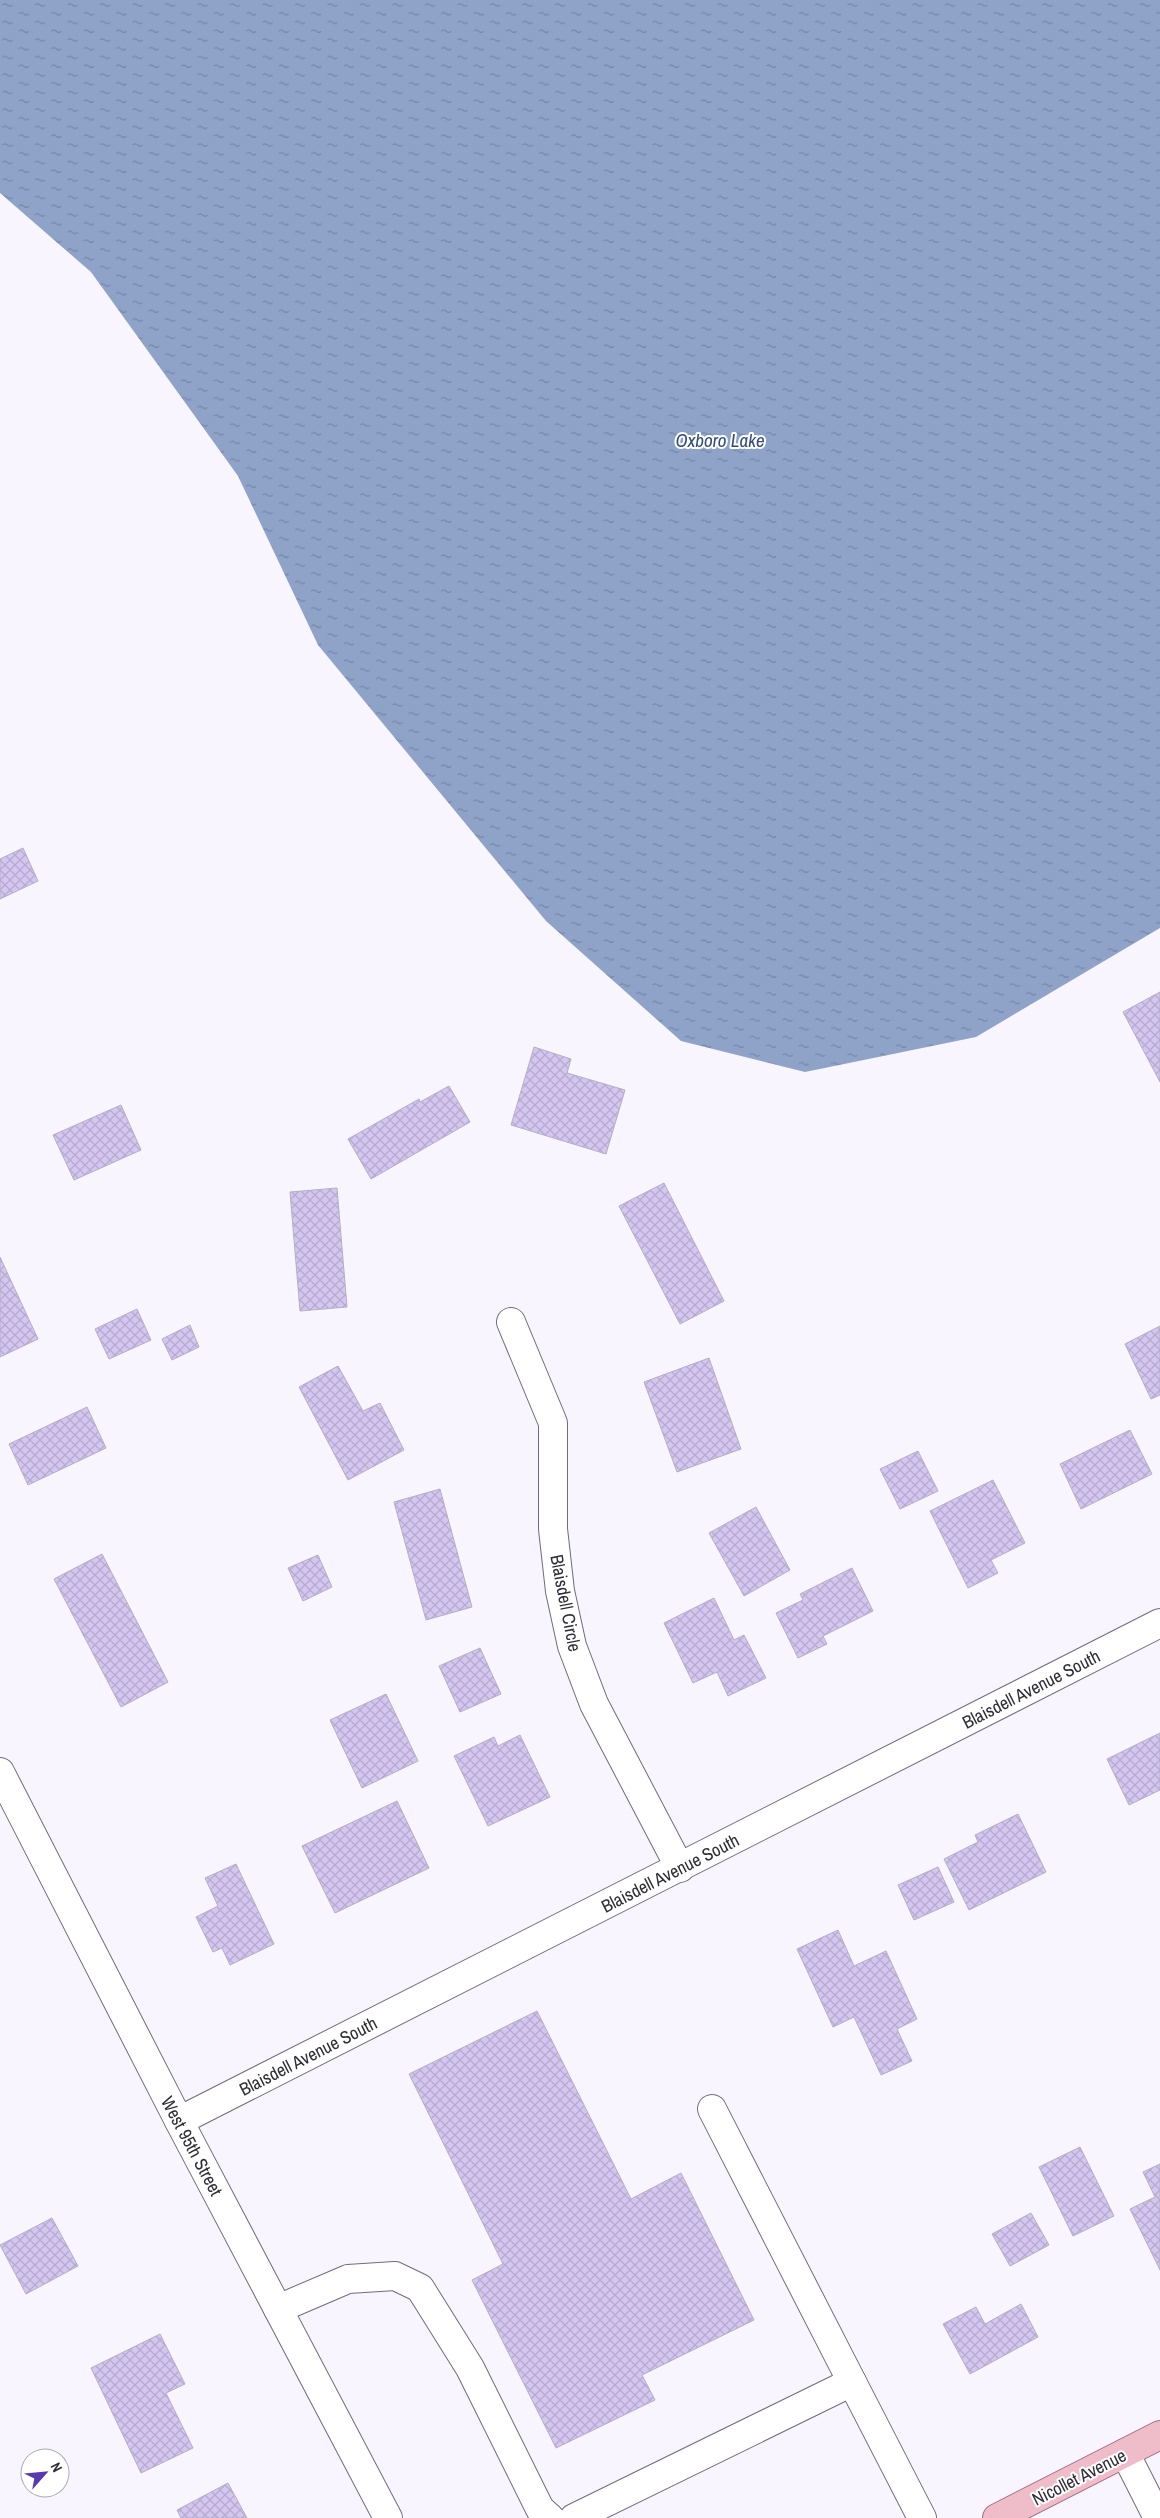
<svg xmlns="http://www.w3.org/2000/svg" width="1160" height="2518" viewBox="0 0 1160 2518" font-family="'Archivo Narrow',sans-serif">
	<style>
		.water { fill: url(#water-ripples) }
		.building { fill: url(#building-cross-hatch); stroke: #b5aec5 }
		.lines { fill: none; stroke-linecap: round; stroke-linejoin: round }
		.minor-casing { stroke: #716b7f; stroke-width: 30 }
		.major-casing { stroke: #a56d7f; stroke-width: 30 }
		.minor { stroke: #fff; stroke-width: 28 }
		.major { stroke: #efbcca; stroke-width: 28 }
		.labels { text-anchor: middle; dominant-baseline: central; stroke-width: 4; stroke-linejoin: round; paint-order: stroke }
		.street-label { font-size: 18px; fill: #302d36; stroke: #fff }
		.water-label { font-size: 19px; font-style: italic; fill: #334c7e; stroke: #fff }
	</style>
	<defs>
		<pattern id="water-ripples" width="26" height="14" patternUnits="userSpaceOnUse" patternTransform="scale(1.25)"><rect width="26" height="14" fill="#8fa3c9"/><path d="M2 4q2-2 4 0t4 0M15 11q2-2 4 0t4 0" fill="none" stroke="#7585a4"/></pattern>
		<pattern id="building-cross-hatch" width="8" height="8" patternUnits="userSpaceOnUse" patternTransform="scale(1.25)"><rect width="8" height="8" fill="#d4c6f0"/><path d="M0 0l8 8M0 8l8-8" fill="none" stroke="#b6aace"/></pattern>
	</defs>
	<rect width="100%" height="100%" fill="#f8f5ff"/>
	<path class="water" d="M0 0H1160V928L976 1037 805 1072 681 1041 546 921 318 645 238 476 91 272 0 193Z"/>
	<g class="building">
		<path d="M23 848 38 881 0 899V859Z"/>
		<path d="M1160 992V1082L1123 1012Z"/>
		<path d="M534 1047 571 1059 567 1073 625 1090 606 1154 511 1125Z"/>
		<path d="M449 1086 470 1122 371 1179 348 1139 419 1099 420 1102Z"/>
		<path d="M121 1105 141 1150 74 1180 53 1135Z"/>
		<path d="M664 1183 724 1301 680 1324 619 1206Z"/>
		<path d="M337 1188 347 1307 300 1311 290 1192Z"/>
		<path d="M0 1257 38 1339 0 1357Z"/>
		<path d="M137 1309 151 1340 109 1359 95 1329Z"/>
		<path d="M190 1325 199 1347 172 1360 162 1339Z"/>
		<path d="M1160 1326V1395L1151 1399 1125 1344Z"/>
		<path d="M709 1358 741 1449 677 1472 644 1382Z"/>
		<path d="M338 1366 363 1411 380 1403 404 1450 348 1480 299 1387Z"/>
		<path d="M87 1407 106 1448 28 1485 9 1444Z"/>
		<path d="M1130 1430 1152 1474 1081 1509 1060 1464Z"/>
		<path d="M918 1451 938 1491 900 1509 880 1469Z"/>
		<path d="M993 1480 1025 1543 991 1560 998 1573 968 1588 930 1511Z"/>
		<path d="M440 1489 472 1607 426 1620 394 1502Z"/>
		<path d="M756 1507 790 1570 744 1596 709 1533Z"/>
		<path d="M102 1554 168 1682 121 1707 54 1579Z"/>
		<path d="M318 1555 332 1587 303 1601 288 1568Z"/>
		<path d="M852 1568 873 1611 823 1636 827 1644 798 1658 776 1613 803 1600 800 1594Z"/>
		<path d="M714 1598 734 1640 744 1635 766 1678 728 1696 717 1672 693 1683 664 1623Z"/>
		<path d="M480 1648 501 1694 460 1712 439 1666Z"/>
		<path d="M386 1694 418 1761 362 1788 330 1720Z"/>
		<path d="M1160 1733V1790L1129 1805 1107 1759Z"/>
		<path d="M520 1735 550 1797 488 1826 454 1756 494 1737 498 1746Z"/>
		<path d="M397 1801 429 1868 335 1913 302 1846Z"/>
		<path d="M1018 1814 1046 1872 969 1910 944 1859 978 1842 975 1835Z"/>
		<path d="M236 1864 274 1944 230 1965 222 1948 213 1952 196 1917 218 1906 205 1878Z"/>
		<path d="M938 1867 954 1902 914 1920 898 1885Z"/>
		<path d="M838 1930 854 1966 886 1951 917 2019 897 2029 912 2061 881 2075 854 2017 833 2027 797 1949Z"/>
		<path d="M537 2011 631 2199 681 2173 754 2320 642 2375 655 2400 556 2448 472 2280 503 2264 409 2074Z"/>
		<path d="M1080 2147 1114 2216 1073 2236 1039 2167Z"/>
		<path d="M1160 2164V2270L1130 2209 1155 2197 1143 2172Z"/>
		<path d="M1031 2213 1049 2245 1010 2266 992 2234Z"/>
		<path d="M52 2218 78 2266 26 2294 0 2245Z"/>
		<path d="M1021 2304 1038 2337 970 2374 943 2324 976 2307 985 2324Z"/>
		<path d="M160 2334 185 2384 166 2393 193 2448 141 2473 91 2368Z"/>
		<path d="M228 2483 247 2518H181L177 2510Z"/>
	</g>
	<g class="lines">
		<defs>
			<g id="minor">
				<path d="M511 1322 553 1423V1529L560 1591 572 1646 594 1704 680 1868"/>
				<path d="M0 1772 179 2121 388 2518"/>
				<path d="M712 2109 852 2382"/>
				<path d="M179 2121 1160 1623"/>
				<path d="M278 2309 348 2279 395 2276 420 2288 470 2368 540 2509 550 2518"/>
				<path d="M1125 2453 1158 2518"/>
				<path d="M574 2518 852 2382 922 2518"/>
			</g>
			<path id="major" d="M997 2518 1160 2435"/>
		</defs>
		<use href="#minor" class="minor-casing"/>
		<use href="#major" class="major-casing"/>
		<use href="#minor" class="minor"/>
		<use href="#major" class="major"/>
	</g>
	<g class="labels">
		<g class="street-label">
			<text transform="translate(566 1603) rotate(79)">Blaisdell Circle</text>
			<text transform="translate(1031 1689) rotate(-27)">Blaisdell Avenue South</text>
			<text transform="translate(670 1873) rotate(-27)">Blaisdell Avenue South</text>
			<text transform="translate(308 2056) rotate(-27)">Blaisdell Avenue South</text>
			<text transform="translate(192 2146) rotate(62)">West 95th Street</text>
			<text transform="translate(1079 2477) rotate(-27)">Nicollet Avenue</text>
		</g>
		<g class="water-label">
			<text x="720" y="440">Oxboro Lake</text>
		</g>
	</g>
	<g transform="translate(45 2473) rotate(63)"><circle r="24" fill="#ffffff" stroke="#acabaf"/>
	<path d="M0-4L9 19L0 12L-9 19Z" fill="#5839b1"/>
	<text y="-8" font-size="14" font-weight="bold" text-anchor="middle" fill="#302d36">N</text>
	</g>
</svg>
